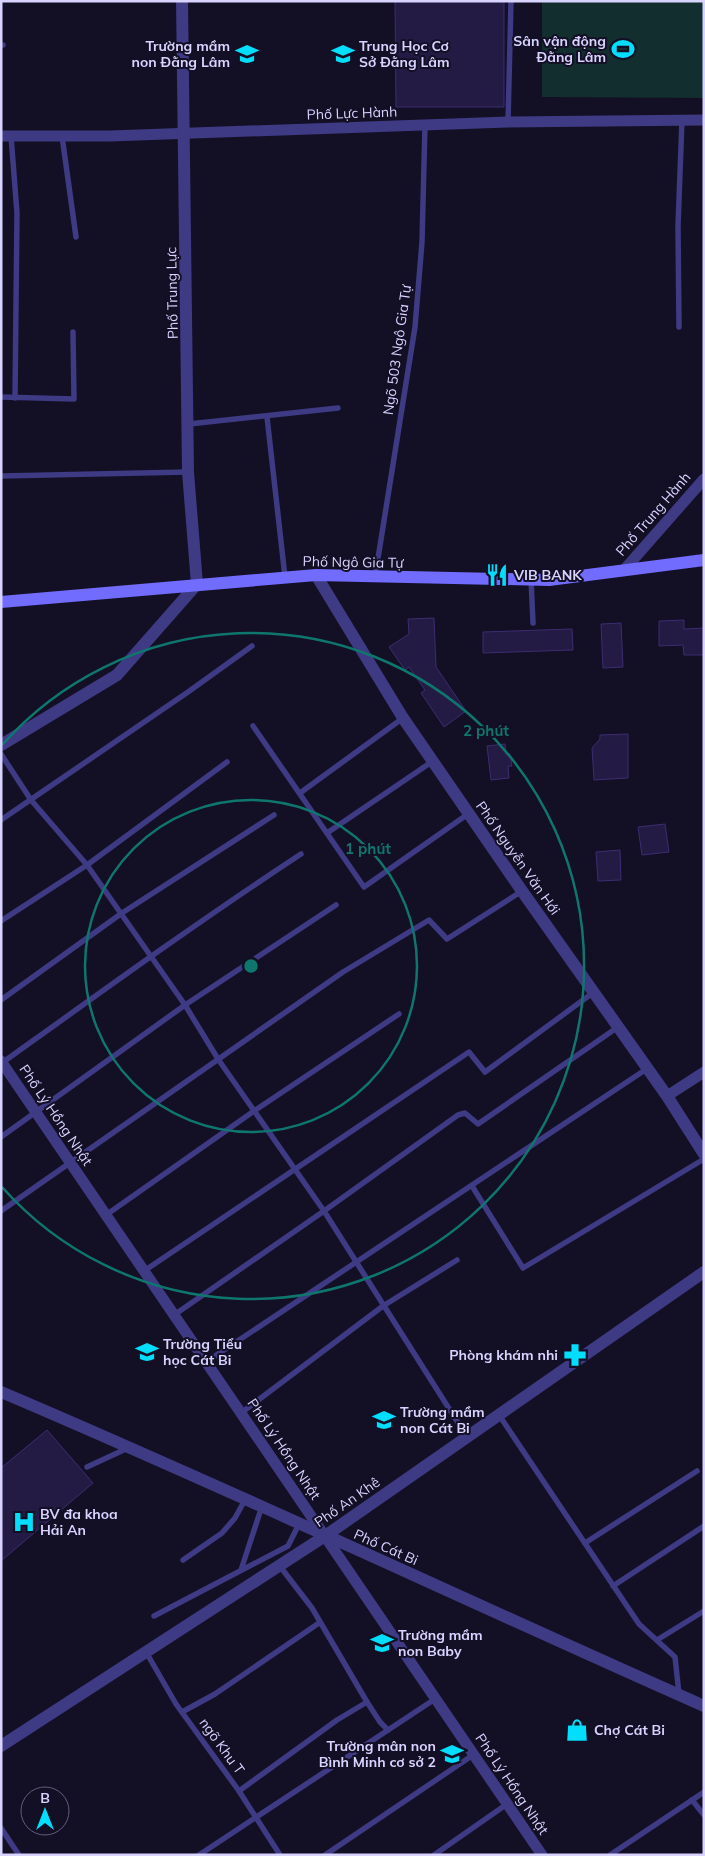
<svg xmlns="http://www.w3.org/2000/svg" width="705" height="1856" viewBox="0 0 705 1856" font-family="Mulish,sans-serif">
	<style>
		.green { fill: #122e2e }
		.building { fill: #241b45; stroke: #3c2d71 }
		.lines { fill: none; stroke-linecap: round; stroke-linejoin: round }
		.service { stroke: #3e3a83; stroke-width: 5.5 }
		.minor { stroke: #3e3a83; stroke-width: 11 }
		.tertiary { stroke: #3e3a83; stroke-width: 12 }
		.secondary { stroke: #716bfe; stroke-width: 12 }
		.ring { fill: none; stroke: #0f766e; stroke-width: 2.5 }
		.labels { text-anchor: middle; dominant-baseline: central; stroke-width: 4; stroke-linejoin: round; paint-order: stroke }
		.poi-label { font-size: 14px; font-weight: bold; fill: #d8d3ff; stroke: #130f25; text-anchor: start }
		.street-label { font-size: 14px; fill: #d8d3ff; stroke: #130f25 }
		.centre { fill: #0f766e; stroke: #130f25; stroke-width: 2.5 }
		.ring-label { font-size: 15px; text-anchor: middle; font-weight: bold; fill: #0f766e; stroke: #130f25; stroke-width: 4; stroke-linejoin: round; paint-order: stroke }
	</style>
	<rect width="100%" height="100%" fill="#130f25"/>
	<path class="green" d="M542 1H704V98L542 97Z"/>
	<g class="building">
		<path d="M395 1H504V107H396Z"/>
		<path d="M434 618 436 667 466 711 444 727 421 693 425 690 409 667 405 670 389 647 409 634 408 619Z"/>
		<path d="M684 620V629L704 628V655H684L683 645 659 646V621Z"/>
		<path d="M621 623 623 667 603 668 601 624Z"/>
		<path d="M572 629 573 650 483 653V632Z"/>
		<path d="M628 734V778L594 780 592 748 600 739V735Z"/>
		<path d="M505 744 506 754H510L512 766H508L509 778 491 780 487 746Z"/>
		<path d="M665 824 669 852 642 855 638 827Z"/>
		<path d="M620 850 621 880 598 881 596 852Z"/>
		<path d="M47 1430 93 1483 1 1561V1468Z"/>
	</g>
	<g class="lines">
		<g class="service">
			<path d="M1 45H3"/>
			<path d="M508 122 511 1"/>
			<path d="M11 136 17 213 15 398"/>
			<path d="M62 136 76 237"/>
			<path d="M679 327 678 226 682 120"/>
			<path d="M1 397 74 399 73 332"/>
			<path d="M267 417 285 577"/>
			<path d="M189 424 338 408"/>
			<path d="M1 476 188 472"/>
			<path d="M375 577 415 327 422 242 425 125"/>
			<path d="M531 579 533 623"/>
			<path d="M253 726 364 887 468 814"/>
			<path d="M1 754 31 800 87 865 185 1005 218 1059 324 1211 467 1437"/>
			<path d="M300 793 403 718"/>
			<path d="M1 820 188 692 252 646"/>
			<path d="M327 833 433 761"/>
			<path d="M1 921 87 865 227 762"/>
			<path d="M1 1000 122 913 274 815"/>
			<path d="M2 1063C101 992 199 921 301 854"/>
			<path d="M1 1137 185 1005 336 905"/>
			<path d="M472 1186 523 1268 704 1159"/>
			<path d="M1 1211 343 972 429 920 447 939 522 891"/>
			<path d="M106 1215 254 1111 399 1014"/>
			<path d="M144 1271 469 1052 485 1072 594 992"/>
			<path d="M174 1315 324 1211 458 1115 465 1113 478 1124 618 1027"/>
			<path d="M206 1362 648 1068"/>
			<path d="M241 1413 383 1306 457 1260"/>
			<path d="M499 1415 639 1624 675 1657 679 1694"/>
			<path d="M87 1467 128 1448"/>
			<path d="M585 1543 697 1471"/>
			<path d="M183 1560 222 1533 235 1518 246 1498"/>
			<path d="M279 1565 312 1608 367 1702 380 1722 388 1730"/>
			<path d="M241 1570 262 1506"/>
			<path d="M613 1586 704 1526"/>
			<path d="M154 1616 288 1546 299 1524"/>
			<path d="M657 1640 704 1611"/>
			<path d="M146 1652 176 1704 239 1791 280 1855"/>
			<path d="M182 1712 215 1694 319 1623"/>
			<path d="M239 1791 337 1720 367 1702"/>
			<path d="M692 1800 704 1815"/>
			<path d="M1 1828 19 1855"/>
			<path d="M199 1855 435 1699"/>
			<path d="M325 1855 473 1755"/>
			<path d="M434 1855 507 1804"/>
			<path d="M610 1855 704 1792"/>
		</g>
		<g class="minor">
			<path d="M1 136H110L508 122 704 120"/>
			<path d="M624 570 704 479"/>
			<path d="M1 1061 542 1855"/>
			<path d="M667 1096 704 1072"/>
		</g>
		<g class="tertiary">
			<path d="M316 575 403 718 522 891 667 1096 704 1154"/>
			<path d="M1 745 117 675 197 584 188 472 182 1"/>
			<path d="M1 1392C237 1492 469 1602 704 1706"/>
			<path d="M1 1746 325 1536 704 1272"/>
		</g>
		<path class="secondary" d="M1 602 316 575 549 580 704 560"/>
	</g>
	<g class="ring">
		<circle cx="251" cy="966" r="166"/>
		<path d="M2 745A333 333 0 1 1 2 1187"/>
	</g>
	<defs>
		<symbol id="stadium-bare" viewBox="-9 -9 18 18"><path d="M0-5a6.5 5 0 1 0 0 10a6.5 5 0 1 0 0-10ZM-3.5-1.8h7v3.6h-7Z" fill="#02defb" stroke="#130f25" stroke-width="2.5" paint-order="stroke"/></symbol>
		<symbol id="school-bare" viewBox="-9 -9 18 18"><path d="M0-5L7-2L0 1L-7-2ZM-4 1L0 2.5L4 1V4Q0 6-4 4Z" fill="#02defb" stroke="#130f25" stroke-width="2.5" paint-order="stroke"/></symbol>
		<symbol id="restaurant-bare" viewBox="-9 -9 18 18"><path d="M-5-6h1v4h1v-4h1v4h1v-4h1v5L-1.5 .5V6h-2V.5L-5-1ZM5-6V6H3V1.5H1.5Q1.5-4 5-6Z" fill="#02defb" stroke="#130f25" stroke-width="2.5" paint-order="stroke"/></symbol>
		<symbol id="pharmacy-bare" viewBox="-9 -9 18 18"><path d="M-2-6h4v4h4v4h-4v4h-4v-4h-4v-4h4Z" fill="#02defb" stroke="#130f25" stroke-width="2.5" paint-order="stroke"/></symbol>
		<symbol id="hospital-bare" viewBox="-9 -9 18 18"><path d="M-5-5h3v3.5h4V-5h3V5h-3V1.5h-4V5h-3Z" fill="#02defb" stroke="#130f25" stroke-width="2.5" paint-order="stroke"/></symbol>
		<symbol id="shop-bare" viewBox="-9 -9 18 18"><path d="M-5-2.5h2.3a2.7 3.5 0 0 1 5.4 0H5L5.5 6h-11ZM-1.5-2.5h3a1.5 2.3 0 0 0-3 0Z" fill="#02defb" stroke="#130f25" stroke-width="2.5" paint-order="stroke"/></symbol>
	</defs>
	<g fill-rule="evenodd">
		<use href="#stadium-bare" x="607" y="33" width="32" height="32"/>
		<use href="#school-bare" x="231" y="38" width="32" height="32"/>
		<use href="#school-bare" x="327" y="38" width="32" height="32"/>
		<use href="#restaurant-bare" x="481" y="559" width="32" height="32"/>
		<use href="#school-bare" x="131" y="1336" width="32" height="32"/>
		<use href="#pharmacy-bare" x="559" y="1339" width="32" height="32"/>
		<use href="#school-bare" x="368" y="1404" width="32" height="32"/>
		<use href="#hospital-bare" x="8" y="1506" width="32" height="32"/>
		<use href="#school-bare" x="366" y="1627" width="32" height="32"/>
		<use href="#shop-bare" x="561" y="1714" width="32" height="32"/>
		<use href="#school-bare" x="436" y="1738" width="32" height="32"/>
	</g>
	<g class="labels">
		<g class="poi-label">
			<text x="606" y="41" text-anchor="end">Sân vận động<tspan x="606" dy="16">Đằng Lâm</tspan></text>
			<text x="230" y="46" text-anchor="end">Trường mầm<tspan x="230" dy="16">non Đằng Lâm</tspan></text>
			<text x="359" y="46">Trung Học Cơ<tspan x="359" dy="16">Sở Đằng Lâm</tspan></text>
			<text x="514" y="575">VIB BANK</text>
			<text x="163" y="1344">Trường Tiểu<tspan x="163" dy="16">học Cát Bi</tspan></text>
			<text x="558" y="1355" text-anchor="end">Phòng khám nhi</text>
			<text x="400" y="1412">Trường mầm<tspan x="400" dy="16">non Cát Bi</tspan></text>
			<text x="40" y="1514">BV đa khoa<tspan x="40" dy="16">Hải An</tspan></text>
			<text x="398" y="1635">Trường mầm<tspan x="398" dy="16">non Baby</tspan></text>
			<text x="594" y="1730">Chợ Cát Bi</text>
			<text x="436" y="1746" text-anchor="end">Trường mân non<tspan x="436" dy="16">Bình Minh cơ sở 2</tspan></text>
		</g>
		<g class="street-label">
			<text transform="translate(352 113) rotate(-2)">Phố Lực Hành</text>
			<text transform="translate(172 293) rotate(-91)">Phố Trung Lực</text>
			<text transform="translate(397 350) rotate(-82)">Ngõ 503 Ngô Gia Tự</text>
			<text transform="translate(653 514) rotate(-49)">Phố Trung Hành</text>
			<text transform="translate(353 562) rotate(1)">Phố Ngô Gia Tự</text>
			<text transform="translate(518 858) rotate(55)">Phố Nguyễn Văn Hới</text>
			<text transform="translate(56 1115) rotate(56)">Phố Lý Hồng Nhật</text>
			<text transform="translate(284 1449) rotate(56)">Phố Lý Hồng Nhật</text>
			<text transform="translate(347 1502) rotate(-35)">Phố An Khê</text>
			<text transform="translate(386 1547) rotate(24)">Phố Cát Bi</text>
			<text transform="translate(222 1746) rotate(54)">ngõ Khu T</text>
			<text transform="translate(512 1784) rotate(56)">Phố Lý Hồng Nhật</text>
		</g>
	</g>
	<circle cx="251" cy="966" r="8" class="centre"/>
	<g class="ring-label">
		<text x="486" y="736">2 phút</text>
		<text x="368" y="854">1 phút</text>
	</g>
	<rect width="705" height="1856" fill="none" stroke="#d8d3ff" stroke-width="5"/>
	<g transform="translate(45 1811)"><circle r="24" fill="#130f25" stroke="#625d7c"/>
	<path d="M0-4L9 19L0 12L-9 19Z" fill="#02defb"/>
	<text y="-8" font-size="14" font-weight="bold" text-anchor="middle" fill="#d8d3ff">B</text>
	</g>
</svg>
